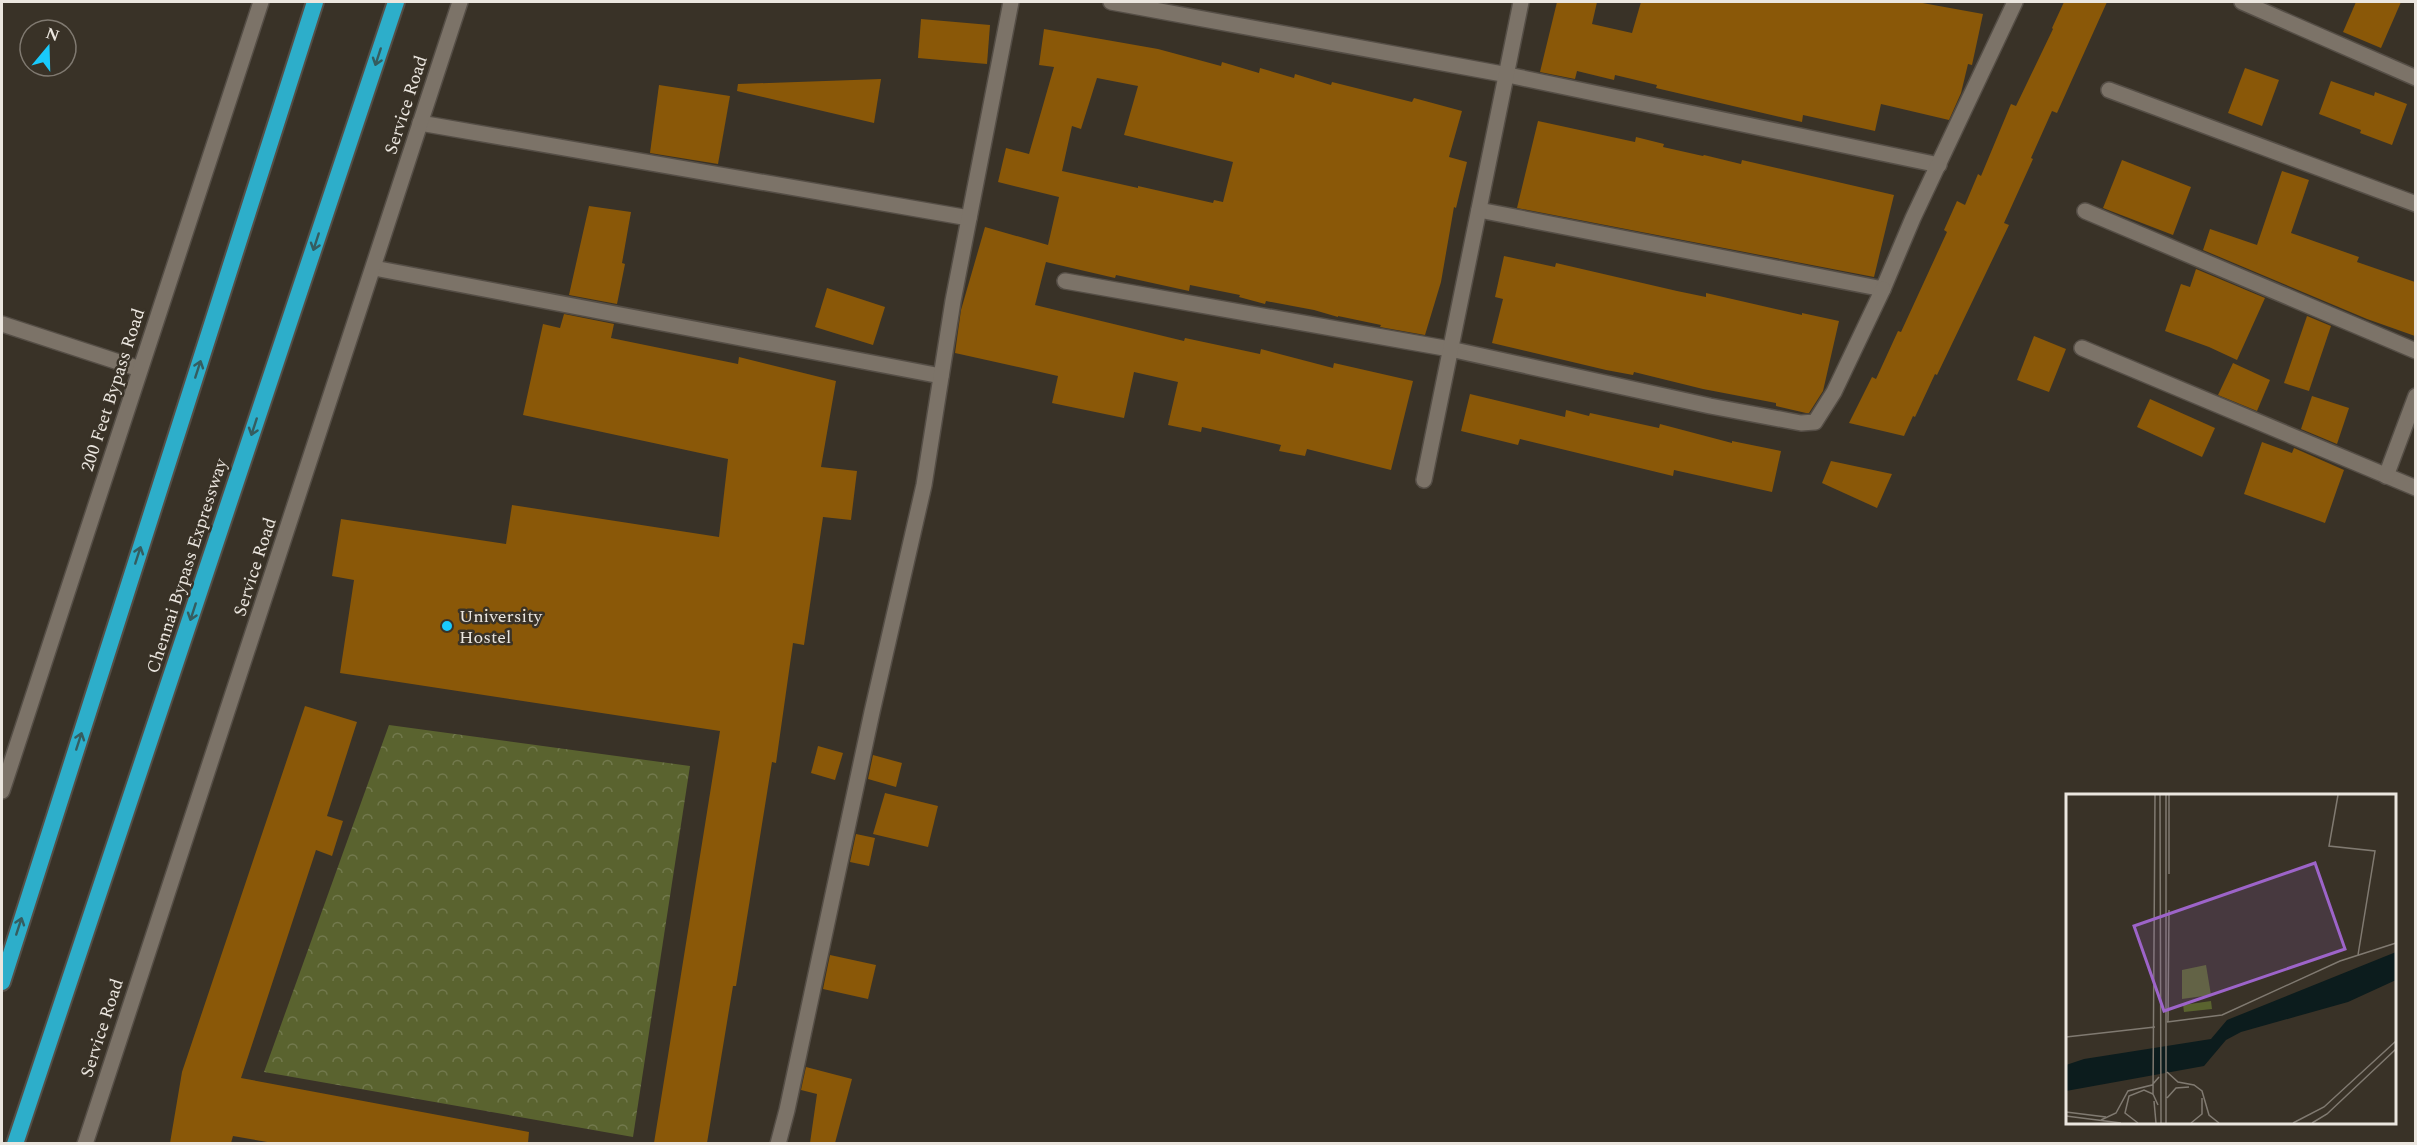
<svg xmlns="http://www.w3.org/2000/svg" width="2417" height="1145" viewBox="0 0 2417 1145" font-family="Spectral,serif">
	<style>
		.forest { fill: url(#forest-crowns) }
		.building { fill: #8a5808; fill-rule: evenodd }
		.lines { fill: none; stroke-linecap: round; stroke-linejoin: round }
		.minor-casing { stroke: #554e46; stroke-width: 18 }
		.tertiary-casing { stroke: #554e46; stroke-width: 18 }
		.trunk-casing { stroke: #554e46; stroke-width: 20 }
		.minor { stroke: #7c7368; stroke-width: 15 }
		.tertiary { stroke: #7c7368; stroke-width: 15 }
		.trunk { stroke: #2daeca; stroke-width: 16 }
		.oneway { stroke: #355d60 }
		.poi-dot { fill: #19cafc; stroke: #393227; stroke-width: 2 }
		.labels { text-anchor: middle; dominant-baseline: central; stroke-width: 5; stroke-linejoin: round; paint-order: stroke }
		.street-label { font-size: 18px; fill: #ebe6df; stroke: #393227 }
		.poi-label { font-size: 18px; fill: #ebe6df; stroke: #393227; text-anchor: start }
		.inset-road { fill: none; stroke: #807a71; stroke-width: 1.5 }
		.view { fill: #9d64c9; fill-opacity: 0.15; stroke: #9d64c9; stroke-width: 3 }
		.inset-edge { fill: none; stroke: #ebe6df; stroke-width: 3 }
	</style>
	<defs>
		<pattern id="forest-crowns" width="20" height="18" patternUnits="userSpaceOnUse" patternTransform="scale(1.5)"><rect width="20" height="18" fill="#5a632f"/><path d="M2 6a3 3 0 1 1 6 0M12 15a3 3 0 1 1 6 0" fill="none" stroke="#72794d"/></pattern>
	</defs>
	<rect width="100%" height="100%" fill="#393227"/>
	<path class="forest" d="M389 725 690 766 633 1137 264 1072Z"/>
	<g class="building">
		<path d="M1557 2H1597L1592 24 1632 33 1641 2H1917L1983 14 1972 65 1968 64 1961 93 1949 120 1881 104 1875 131 1803 115 1802 122 1656 88 1657 85 1615 75 1614 80 1577 71 1575 79 1540 72Z"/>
		<path d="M2064 2H2107L2057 113 2052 111 2031 158 2033 159 2004 223 2009 225 1937 375 1935 374 1915 417 1913 416 1904 436 1849 423 1872 377 1876 379 1898 331 1901 332 1947 232 1944 230 1957 201 1965 205 1978 174 1981 176 2011 104 2016 106 2053 29 2052 28Z"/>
		<path d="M2356 2H2401L2381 48 2343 32Z"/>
		<path d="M921 19 990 25 987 64 918 58Z"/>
		<path d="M1044 29 1158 49 1221 66 1222 62 1259 73 1260 68 1294 78 1295 74 1331 85 1332 82 1412 102 1414 98 1462 111 1449 157 1467 162 1456 208 1454 207 1441 282 1425 335 1380 327 1381 325 1338 316V317L1314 310 1266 301 1265 304 1239 297 1240 295 1190 285 1189 291 1116 275 1115 278 1046 262 1035 305 1184 341 1185 338 1260 354 1261 349 1333 368 1334 363 1413 381 1391 470 1307 449 1305 456 1279 451 1281 445 1202 427 1201 432 1168 425 1178 382 1134 372 1124 418 1052 403 1058 376 955 353 961 310 985 227 1048 245 1059 197 998 182 1006 148 1029 154 1054 67 1039 65ZM1097 78 1138 86 1124 135 1233 162 1223 202 1214 200 1213 203 1138 186V188L1062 171 1072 126 1081 129Z"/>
		<path d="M2245 68 2279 80 2262 126 2228 113Z"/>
		<path d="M881 79 874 123 737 91 738 84Z"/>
		<path d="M2331 81 2374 96 2375 92 2407 104 2392 145 2360 133 2361 130 2319 114Z"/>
		<path d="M659 85 730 96 718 164 650 153Z"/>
		<path d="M1538 121 1635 142 1636 137 1664 144 1663 147 1703 156 1704 155 1741 164 1742 160 1894 195 1874 277 1517 208Z"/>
		<path d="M2122 160 2191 187 2173 235 2103 208Z"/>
		<path d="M2282 171 2309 180 2291 233 2359 257 2357 262 2415 282V336L2367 319 2203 250 2210 229 2257 245Z"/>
		<path d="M589 206 631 212 622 263 625 264 617 304 569 295Z"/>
		<path d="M1504 256 1555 267 1556 263 1677 291 1706 297V293L1802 315V313L1839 321 1823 391 1809 413H1806L1776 406V403L1703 389 1634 372 1633 375 1606 370 1492 343 1503 299 1495 297Z"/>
		<path d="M2196 269 2265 298 2237 360 2209 347 2165 331 2181 284 2190 287Z"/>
		<path d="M827 288 885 307 873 345 815 327Z"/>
		<path d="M564 314 614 324 611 338 738 364 739 357 836 381 821 467 857 471 851 520 823 517 804 645 793 643 776 763 772 762 736 986H733L707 1143H654L720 731 340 673 354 580 332 576 341 519 506 544 512 505 719 537 728 459 523 415 543 324 560 328Z"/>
		<path d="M2307 316 2331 326 2309 391 2284 383Z"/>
		<path d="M2034 336 2066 349 2049 392 2017 380Z"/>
		<path d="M2233 363 2270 380 2257 411 2218 395Z"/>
		<path d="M1470 394 1565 417 1566 410 1589 416 1590 413 1659 428 1660 424 1732 443V441L1781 451 1772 492 1674 470 1673 476 1520 439 1518 445 1461 431Z"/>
		<path d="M2312 396 2349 408 2337 444 2301 429Z"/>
		<path d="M2150 399 2215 428 2202 457 2137 427Z"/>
		<path d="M2262 442 2292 453 2294 448 2344 470 2325 523 2244 494Z"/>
		<path d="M1831 461 1892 474 1877 508 1822 483Z"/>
		<path d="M305 706 357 722 327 816 343 821 332 856 316 850 241 1078 529 1132 528 1143H273L233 1136 231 1143H170L182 1072Z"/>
		<path d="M818 746 843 753 835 780 811 773Z"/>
		<path d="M873 755 902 763 896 787 868 779Z"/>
		<path d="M885 793 938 806 928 847 873 834Z"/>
		<path d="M856 834 875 838 869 866 850 862Z"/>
		<path d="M830 955 876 965 868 999 823 989Z"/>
		<path d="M806 1067 852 1079 835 1143H810L817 1094 801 1090Z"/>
	</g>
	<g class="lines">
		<defs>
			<g id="minor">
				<path d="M1111 2 1508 75 1939 165"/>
				<path d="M2242 2 2416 78"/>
				<path d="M2109 90 2416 204"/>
				<path d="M420 123 969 218"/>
				<path d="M1479 210 1883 289 1913 218 2015 2"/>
				<path d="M2085 211 2416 351"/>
				<path d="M374 268 941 376"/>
				<path d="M1065 281 1450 349 1710 406 1801 423 1815 422 1834 392 1883 289"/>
				<path d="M2 324 140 369"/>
				<path d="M2082 348 2416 488"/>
				<path d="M2386 476 2416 396"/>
				<path d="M1424 480 1521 2"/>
				<path d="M778 1144 787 1110 872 712 924 485 953 301 1011 2"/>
			</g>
			<g id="tertiary">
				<path d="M2 791 261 2"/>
				<path d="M85 1144 460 2"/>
			</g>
			<g id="trunk">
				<path d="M2 982 315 2"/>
				<path d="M15 1144 396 2"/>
			</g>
		</defs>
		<use href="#minor" class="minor-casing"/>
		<use href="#tertiary" class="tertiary-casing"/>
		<use href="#trunk" class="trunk-casing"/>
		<use href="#minor" class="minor"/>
		<use href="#tertiary" class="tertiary"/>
		<use href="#trunk" class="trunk"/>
	</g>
	<defs><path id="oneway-shaft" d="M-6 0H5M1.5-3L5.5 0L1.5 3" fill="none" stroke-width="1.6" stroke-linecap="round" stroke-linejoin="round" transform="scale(1.5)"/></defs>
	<g class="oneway">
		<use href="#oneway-shaft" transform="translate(378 57) rotate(108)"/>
		<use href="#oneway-shaft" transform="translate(316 242) rotate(108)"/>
		<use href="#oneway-shaft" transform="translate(198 369) rotate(-72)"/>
		<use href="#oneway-shaft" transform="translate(254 427) rotate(108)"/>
		<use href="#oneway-shaft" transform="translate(138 555) rotate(-72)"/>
		<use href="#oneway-shaft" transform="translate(193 612) rotate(108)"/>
		<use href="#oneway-shaft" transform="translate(79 741) rotate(-72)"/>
		<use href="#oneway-shaft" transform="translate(19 926) rotate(-72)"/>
	</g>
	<circle class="poi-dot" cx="447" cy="626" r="6"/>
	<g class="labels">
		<g class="street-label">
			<text transform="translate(406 105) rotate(-72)">Service Road</text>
			<text transform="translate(113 390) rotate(-72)">200 Feet Bypass Road</text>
			<text transform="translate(187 566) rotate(-72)">Chennai Bypass Expressway</text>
			<text transform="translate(255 567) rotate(-72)">Service Road</text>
			<text transform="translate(102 1028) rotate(-72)">Service Road</text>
		</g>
		<g class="poi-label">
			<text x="459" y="616">University<tspan x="459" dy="21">Hostel</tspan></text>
		</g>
	</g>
	<g transform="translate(2066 794)">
		<rect width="330" height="330" fill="#393227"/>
		<path d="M140 171 145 201 116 205V176Z" fill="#5a632f"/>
		<path d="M145 207 146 215 118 218 117 211Z" fill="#5a632f"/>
		<path d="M330 158V186L282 208 175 238 160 246 138 272 0 297V271L18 265 145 245 161 226Z" fill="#0c1c1d"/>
		<path class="inset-road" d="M94 1 95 329M100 1V329M272 1 263 52 309 57 292 161M103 80V1M101 228 156 221 274 167 330 149M102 228 103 116M0 243 89 233M101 278 112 288 128 291 136 297 143 321 153 329M87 301 89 1M101 304 110 294 123 293M88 307 90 329M0 318 40 323M0 322 55 329M35 326 50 319 62 297 86 291 93 283M72 329 59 319 63 302 78 296 87 300 92 311M125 329 136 320V304M227 329 258 313 330 247M246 329 261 320 330 255"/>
		<path class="view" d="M249 69 279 155 98 217 68 132Z"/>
		<rect width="330" height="330" class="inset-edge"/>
	</g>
	<rect width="2417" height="1145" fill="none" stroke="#ebe6df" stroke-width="6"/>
	<g transform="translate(48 48) rotate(19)"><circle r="28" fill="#393227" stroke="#807a71" stroke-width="1.5"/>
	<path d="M0-4.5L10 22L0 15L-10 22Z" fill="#19cafc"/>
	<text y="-9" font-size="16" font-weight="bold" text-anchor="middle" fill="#ebe6df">N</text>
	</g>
</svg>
